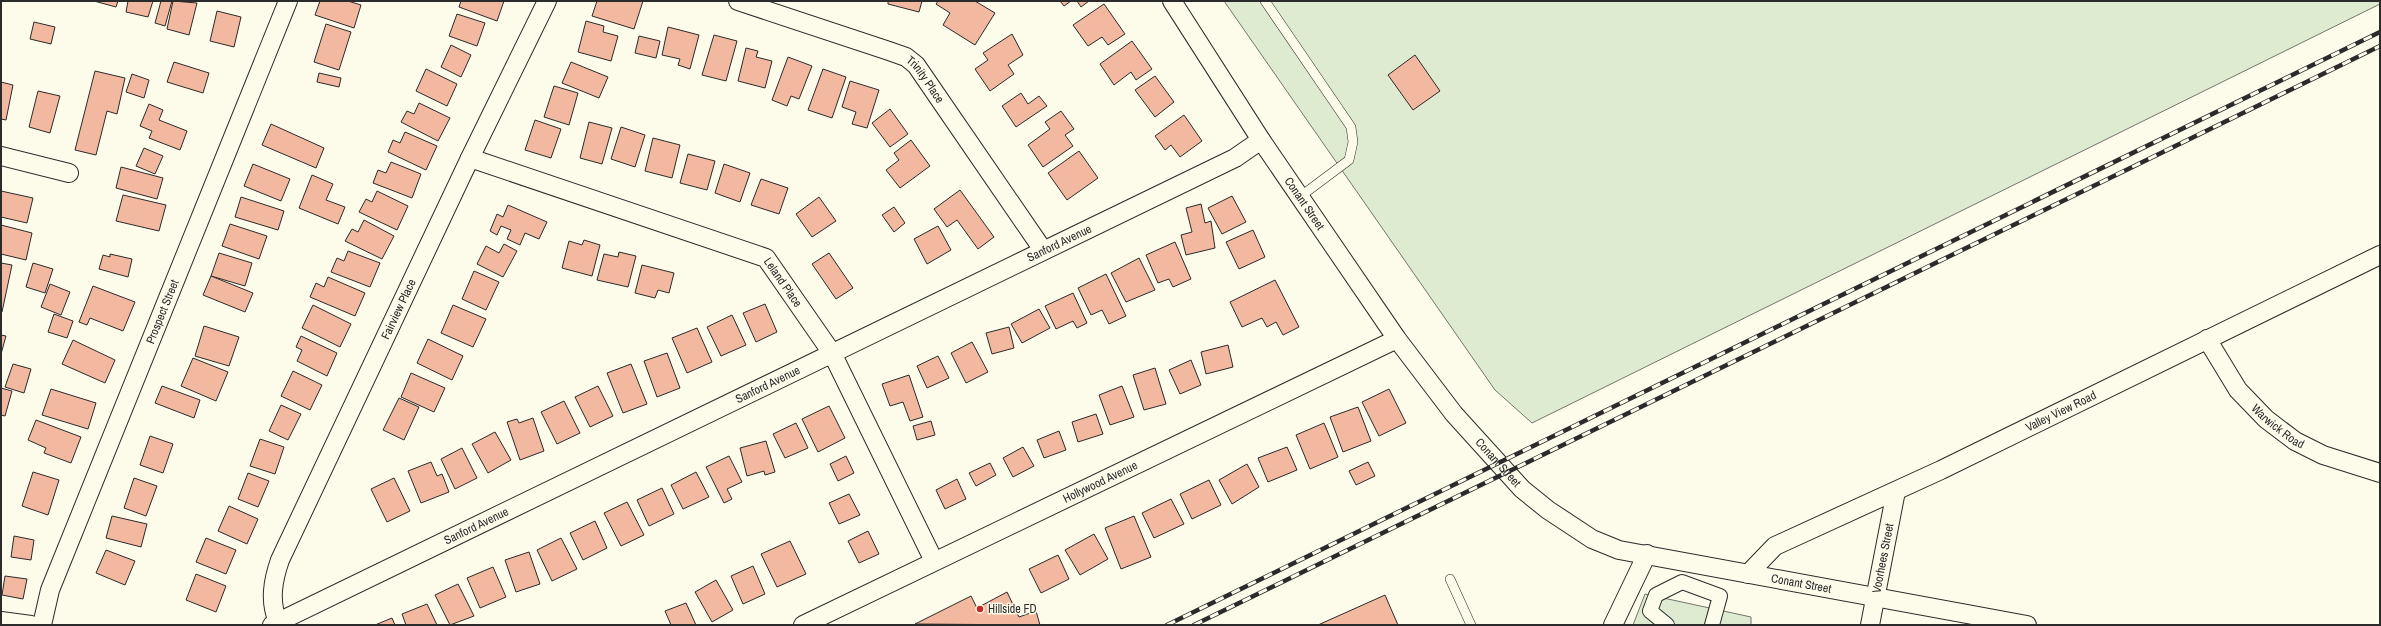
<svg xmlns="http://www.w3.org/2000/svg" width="2381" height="626" viewBox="0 0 2381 626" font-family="'Archivo Narrow',sans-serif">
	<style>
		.green { fill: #deebd1; stroke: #74746e }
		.building { fill: #f2b8a0; stroke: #2b2b2b }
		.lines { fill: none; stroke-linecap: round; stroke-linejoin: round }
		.service-casing { stroke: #2b2b2b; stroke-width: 10 }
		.pedestrian-casing { stroke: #2b2b2b; stroke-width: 16 }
		.minor-casing { stroke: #2b2b2b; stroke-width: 20 }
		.service { stroke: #fdfbea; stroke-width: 9 }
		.pedestrian { stroke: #fdfbea; stroke-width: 14 }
		.minor { stroke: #fdfbea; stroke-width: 18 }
		.rail-casing { stroke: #2b2b2b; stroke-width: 4.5 }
		.rail { stroke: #fdfbea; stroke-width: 3; stroke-dasharray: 9; stroke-linecap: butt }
		.poi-dot { fill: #c62828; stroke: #fdfbea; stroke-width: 1.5 }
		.labels { text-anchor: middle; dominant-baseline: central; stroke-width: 3; stroke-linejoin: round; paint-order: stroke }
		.street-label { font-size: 12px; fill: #2b2b2b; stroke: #fdfbea }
		.poi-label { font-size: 12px; fill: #2b2b2b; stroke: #fdfbea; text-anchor: start }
	</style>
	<rect width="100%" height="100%" fill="#fdfbea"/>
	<g class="green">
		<path d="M1224 1H2380V4L1532 423 1495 390Z"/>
		<path d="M1645 594 1751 617V625H1633Z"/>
	</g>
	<g class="building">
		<path d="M94 1H118L116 7Z"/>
		<path d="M128 1H153L148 17 126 12Z"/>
		<path d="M161 1H172L165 26 155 23Z"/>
		<path d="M173 1 197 3 189 35 167 29Z"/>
		<path d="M320 1H348L361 5 354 28 315 15Z"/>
		<path d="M461 1H504L497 21 459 7Z"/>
		<path d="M597 1H643L634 29 592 16Z"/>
		<path d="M888 1H922L919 12 888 4Z"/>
		<path d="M938 1H975L995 13 975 45 943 25 950 13 936 4Z"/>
		<path d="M1060 1H1071L1064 6Z"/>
		<path d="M1077 1H1089L1081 7Z"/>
		<path d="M1104 4 1125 34 1108 45 1102 37 1088 46 1073 25Z"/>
		<path d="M217 11 241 17 234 47 210 41Z"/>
		<path d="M457 14 485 23 477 46 449 36Z"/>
		<path d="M586 21 604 26 603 32 618 36 611 61 578 52Z"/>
		<path d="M34 22 55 27 51 44 30 39Z"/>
		<path d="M326 24 351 32 339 70 314 62Z"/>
		<path d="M668 27 699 35 690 69 678 65 680 59 662 55Z"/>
		<path d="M1012 34 1023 55 1008 65 1014 74 990 91 975 69 988 60 983 53Z"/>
		<path d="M714 35 737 41 726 81 702 75Z"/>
		<path d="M639 36 660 41 656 58 635 53Z"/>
		<path d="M1132 41 1152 69 1136 80 1131 72 1114 85 1100 64Z"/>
		<path d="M451 45 471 55 461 77 441 67Z"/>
		<path d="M746 48 758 51 756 57 772 61 765 88 738 81Z"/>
		<path d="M1415 55 1440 91 1413 110 1388 75Z"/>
		<path d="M788 57 812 66 799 99 791 96 787 106 772 100Z"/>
		<path d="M174 62 209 73 203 93 167 82Z"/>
		<path d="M571 62 608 77 599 98 562 83Z"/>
		<path d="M426 69 457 84 447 106 416 91Z"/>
		<path d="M823 69 846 77 832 118 808 110Z"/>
		<path d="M95 71 125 78 117 114 107 111 96 155 75 150Z"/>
		<path d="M319 73 341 78 339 87 317 82Z"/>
		<path d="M132 74 149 80 144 98 126 92Z"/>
		<path d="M1155 76 1174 102 1155 117 1135 90Z"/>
		<path d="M850 81 879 90 867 128 852 124 856 112 842 107Z"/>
		<path d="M1 82 13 85 6 120 1 119Z"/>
		<path d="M554 86 578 93 569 125 544 117Z"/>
		<path d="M38 91 60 96 50 133 29 127Z"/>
		<path d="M1021 93 1028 104 1039 96 1047 106 1016 127 1002 106Z"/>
		<path d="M419 103 450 118 438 141 401 122 407 111 414 114Z"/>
		<path d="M149 104 163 110 159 120 187 131 180 150 149 138 152 131 140 126Z"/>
		<path d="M890 109 908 134 890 147 872 123Z"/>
		<path d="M1061 111 1074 129 1065 135 1073 146 1043 167 1028 145 1050 129 1045 122Z"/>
		<path d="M1184 115 1202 141 1180 157 1171 145 1165 150 1155 136Z"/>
		<path d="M535 120 561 129 551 158 525 150Z"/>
		<path d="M589 122 612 128 602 164 580 158Z"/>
		<path d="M271 124 324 148 316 168 262 145Z"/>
		<path d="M621 127 645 135 635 167 611 159Z"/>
		<path d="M405 132 437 146 426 170 388 152 393 140 400 143Z"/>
		<path d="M653 138 680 145 672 178 645 171Z"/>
		<path d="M911 140 930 166 900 188 886 170 899 160 894 153Z"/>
		<path d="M144 148 163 156 155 174 136 166Z"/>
		<path d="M1079 151 1098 178 1067 200 1048 173Z"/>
		<path d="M688 154 715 161 707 190 680 183Z"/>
		<path d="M391 162 421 174 412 198 373 183 378 170 386 173Z"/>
		<path d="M253 164 290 179 281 201 244 186Z"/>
		<path d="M724 164 750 173 740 202 715 193Z"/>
		<path d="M121 167 163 178 157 199 116 188Z"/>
		<path d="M312 175 333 184 326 200 345 207 338 224 299 208Z"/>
		<path d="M761 179 788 188 779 214 751 205Z"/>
		<path d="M960 190 994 237 978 249 957 220 947 227 934 209Z"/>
		<path d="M1 191 33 198 27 223 1 217Z"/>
		<path d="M377 191 408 206 397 230 359 212 366 199 372 202Z"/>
		<path d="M123 195 166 205 159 231 116 221Z"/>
		<path d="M1232 196 1246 222 1222 234 1208 208Z"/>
		<path d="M241 197 284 211 278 230 235 217Z"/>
		<path d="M819 197 836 221 812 237 796 214Z"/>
		<path d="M1201 204 1205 223 1211 221 1215 248 1186 255 1181 235 1192 232 1186 208Z"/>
		<path d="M508 205 547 222 539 239 525 233 520 245 507 239 511 230 501 226 497 235 490 231 497 214 503 217Z"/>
		<path d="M894 207 905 223 894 232 882 215Z"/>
		<path d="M364 220 394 236 382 259 345 241 352 229 358 232Z"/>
		<path d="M230 224 267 236 259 259 222 246Z"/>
		<path d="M1 225 32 233 26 260 1 254Z"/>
		<path d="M938 226 951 250 927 264 914 239Z"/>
		<path d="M1253 230 1265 257 1239 269 1226 242Z"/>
		<path d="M584 240 600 245 592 276 562 268 569 241 582 245Z"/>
		<path d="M1175 242 1191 279 1173 287 1169 279 1158 283 1146 255Z"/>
		<path d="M504 244 517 251 503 277 477 264 486 246 499 253Z"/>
		<path d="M348 251 380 263 370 287 331 272 337 258 344 261Z"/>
		<path d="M619 252 636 256 628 287 597 280 604 254 618 257Z"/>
		<path d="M219 253 252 263 245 286 211 276Z"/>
		<path d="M829 253 853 288 836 299 812 264Z"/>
		<path d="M110 254 132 259 128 277 99 269 103 255 110 257Z"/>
		<path d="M1139 258 1155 290 1126 302 1111 273Z"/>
		<path d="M1 263 12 265 2 312H1Z"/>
		<path d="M33 263 53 269 45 293 26 287Z"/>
		<path d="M642 265 674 273 669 293 658 290 655 298 635 293Z"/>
		<path d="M474 271 499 282 486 310 462 299Z"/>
		<path d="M1106 274 1126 316 1109 324 1102 310 1091 315 1078 288Z"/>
		<path d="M211 276 253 293 245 312 203 295Z"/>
		<path d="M328 277 365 293 355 316 310 297 316 283 324 287Z"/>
		<path d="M1275 280 1299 327 1283 335 1276 322 1267 327 1262 318 1242 327 1230 302Z"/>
		<path d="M50 284 70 292 61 315 41 307Z"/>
		<path d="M93 286 135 302 123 331 90 318 87 325 79 322Z"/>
		<path d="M1073 293 1087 323 1077 328 1073 321 1056 329 1045 306Z"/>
		<path d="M765 304 777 332 756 342 743 313Z"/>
		<path d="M313 305 351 324 340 347 302 328Z"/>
		<path d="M453 305 486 319 473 347 441 333Z"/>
		<path d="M1039 309 1050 328 1022 343 1011 324Z"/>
		<path d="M54 314 73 321 67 338 48 332Z"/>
		<path d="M732 315 746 345 721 356 707 327Z"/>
		<path d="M204 326 239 337 229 366 195 356Z"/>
		<path d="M1009 327 1014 348 992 354 986 333Z"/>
		<path d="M697 328 712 362 687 373 672 338Z"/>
		<path d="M1 335 6 336 1 354Z"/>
		<path d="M301 336 337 353 327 376 297 361 302 350 296 347Z"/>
		<path d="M428 339 463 356 452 380 417 363Z"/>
		<path d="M73 340 115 360 105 383 62 364Z"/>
		<path d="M972 342 988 372 966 383 951 353Z"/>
		<path d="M1228 345 1233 367 1206 374 1201 352Z"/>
		<path d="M667 353 680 388 657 397 644 361Z"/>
		<path d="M938 356 949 378 927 388 917 366Z"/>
		<path d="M193 358 228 372 216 401 181 386Z"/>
		<path d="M1191 360 1201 385 1180 394 1169 370Z"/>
		<path d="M13 364 31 369 24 393 5 387Z"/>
		<path d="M631 364 647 404 623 413 607 373Z"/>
		<path d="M1155 368 1166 404 1144 410 1133 375Z"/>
		<path d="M293 371 322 385 310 410 281 396Z"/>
		<path d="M411 373 445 388 434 412 401 397Z"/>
		<path d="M909 375 923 417 910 421 903 402 890 406 882 384Z"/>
		<path d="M162 386 200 400 194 418 155 403Z"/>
		<path d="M598 386 613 416 590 427 575 397Z"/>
		<path d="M1122 386 1134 417 1110 425 1099 395Z"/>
		<path d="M1 388 12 391 5 416 1 415Z"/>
		<path d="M51 389 96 403 88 429 42 415Z"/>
		<path d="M1389 389 1406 423 1379 436 1362 402Z"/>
		<path d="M399 398 419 407 404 440 383 430Z"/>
		<path d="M564 401 580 433 557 444 541 412Z"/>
		<path d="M281 405 301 414 288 440 269 431Z"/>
		<path d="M829 406 845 438 818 452 802 419Z"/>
		<path d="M1358 407 1371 441 1343 452 1330 417Z"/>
		<path d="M1096 414 1103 434 1078 442 1072 422Z"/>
		<path d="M533 418 544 451 520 460 507 422 517 419 519 423Z"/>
		<path d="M36 420 81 437 71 463 44 453 46 448 28 440Z"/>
		<path d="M931 421 935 435 917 440 913 426Z"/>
		<path d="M796 423 808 448 785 458 773 434Z"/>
		<path d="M1324 423 1338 457 1310 469 1296 435Z"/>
		<path d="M1059 431 1066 450 1044 458 1037 440Z"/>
		<path d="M495 432 511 460 488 473 472 444Z"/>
		<path d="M150 436 173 444 163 473 140 465Z"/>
		<path d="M260 439 284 447 275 474 250 466Z"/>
		<path d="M766 441 775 472 765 475 764 471 747 476 740 448Z"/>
		<path d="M1023 447 1034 466 1013 477 1003 458Z"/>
		<path d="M1287 447 1297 470 1268 482 1258 458Z"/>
		<path d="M462 448 477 478 455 489 441 459Z"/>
		<path d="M729 456 742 482 727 489 732 499 724 503 706 467Z"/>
		<path d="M846 456 854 473 838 481 830 464Z"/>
		<path d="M431 462 437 476 442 474 449 492 421 503 408 471Z"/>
		<path d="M1368 462 1375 476 1356 485 1349 471Z"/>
		<path d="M990 463 996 475 976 486 969 473Z"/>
		<path d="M1247 464 1259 487 1232 504 1219 480Z"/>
		<path d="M33 472 59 480 48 515 22 506Z"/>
		<path d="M696 472 709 497 683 509 671 485Z"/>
		<path d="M248 473 269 481 258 507 238 499Z"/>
		<path d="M134 478 157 486 146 516 124 508Z"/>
		<path d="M394 478 410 511 387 522 371 489Z"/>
		<path d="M957 479 966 499 945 509 936 490Z"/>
		<path d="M1209 480 1221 505 1192 519 1180 494Z"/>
		<path d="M662 488 674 514 649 526 637 500Z"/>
		<path d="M849 494 860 515 839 524 829 503Z"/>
		<path d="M1171 499 1184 524 1154 538 1142 513Z"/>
		<path d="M627 502 644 535 621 546 604 513Z"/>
		<path d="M229 506 258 519 247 544 218 531Z"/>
		<path d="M112 516 147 524 141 547 106 538Z"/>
		<path d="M1134 516 1151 557 1121 569 1105 528Z"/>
		<path d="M595 521 607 548 583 560 570 533Z"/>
		<path d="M868 531 879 554 859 563 848 541Z"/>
		<path d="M1094 534 1108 559 1080 575 1065 550Z"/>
		<path d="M14 536 34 540 31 560 11 557Z"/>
		<path d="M206 538 236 550 226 574 196 562Z"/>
		<path d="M561 538 577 569 552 581 537 550Z"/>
		<path d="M790 541 806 574 777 587 761 554Z"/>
		<path d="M106 550 135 561 125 585 96 573Z"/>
		<path d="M529 552 540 584 516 592 505 560Z"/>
		<path d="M1058 555 1069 579 1041 593 1029 569Z"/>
		<path d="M753 566 765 594 743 604 731 576Z"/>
		<path d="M493 567 506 597 480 608 467 578Z"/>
		<path d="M196 574 226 586 216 612 186 600Z"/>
		<path d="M5 576 27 579 23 599 2 595Z"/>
		<path d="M716 580 733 610 712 622 695 592Z"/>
		<path d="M458 584 474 616 450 625 435 595Z"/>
		<path d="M1007 592 1019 617 1036 611 1040 625 915 624 971 596 977 608Z"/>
		<path d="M1385 595 1398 625H1318Z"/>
		<path d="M686 603 696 625H671L665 611Z"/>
		<path d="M427 604 437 625H406L402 614Z"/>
		<path d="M392 618 395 625H375Z"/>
	</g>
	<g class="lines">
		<defs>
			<g id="service">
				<path d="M1265 1 1351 127 1353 142 1349 160 1301 196"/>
				<path d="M1450 579 1471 625"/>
			</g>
			<path id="pedestrian" d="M1667 625 1650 611 1656 595 1682 582 1720 596 1712 625"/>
			<g id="minor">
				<path id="s1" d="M738 1 889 51 906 57 916 65 1043 250"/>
				<path id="s2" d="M1172 1 1261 140 1397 339 1454 414 1522 489 1548 510 1592 539 1619 550 2027 625"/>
				<path d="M1 156 69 173"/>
				<path id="s3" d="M470 158 766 258 832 353 934 561"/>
				<path id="s4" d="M2207 339 2238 390 2266 419 2295 441 2323 455 2380 473"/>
				<path id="s5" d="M1748 574 1775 546 1941 470 2380 255"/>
				<path d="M1 621 31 625"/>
				<path id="s6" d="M278 622C269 601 273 580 280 560L470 158 547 1"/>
				<path id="s7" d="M42 625 50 590 288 1"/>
				<path id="s8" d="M272 625 1235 158 1261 140"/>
				<path id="s9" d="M803 625 1397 339"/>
				<path d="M1613 625 1647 554"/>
				<path id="s10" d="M1870 625 1896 491"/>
			</g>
		</defs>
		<use href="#service" class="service-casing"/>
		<use href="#pedestrian" class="pedestrian-casing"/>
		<use href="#minor" class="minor-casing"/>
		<use href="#service" class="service"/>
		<use href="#pedestrian" class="pedestrian"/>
		<use href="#minor" class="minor"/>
		<defs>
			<g id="rail">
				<path d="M1167 625 2380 32"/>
				<path d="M1194 625 2380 46"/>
			</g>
		</defs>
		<use href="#rail" class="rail-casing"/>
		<use href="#rail" class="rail"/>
	</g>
	<circle class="poi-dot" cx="980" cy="609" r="4"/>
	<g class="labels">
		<g class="street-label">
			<text stroke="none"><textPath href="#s1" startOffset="207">Trinity Place</textPath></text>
			<text stroke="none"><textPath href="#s2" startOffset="242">Conant Street</textPath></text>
			<text stroke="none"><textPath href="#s8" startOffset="875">Sanford Avenue</textPath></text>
			<text stroke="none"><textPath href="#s3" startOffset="342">Leland Place</textPath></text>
			<text stroke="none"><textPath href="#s6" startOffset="341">Fairview Place</textPath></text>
			<text stroke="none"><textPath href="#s7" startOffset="336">Prospect Street</textPath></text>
			<text stroke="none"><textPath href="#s8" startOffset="551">Sanford Avenue</textPath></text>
			<text stroke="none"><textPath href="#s5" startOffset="355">Valley View Road</textPath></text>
			<text stroke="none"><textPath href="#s4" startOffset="114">Warwick Road</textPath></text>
			<text stroke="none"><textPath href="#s2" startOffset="566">Conant Street</textPath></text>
			<text stroke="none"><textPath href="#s9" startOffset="330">Hollywood Avenue</textPath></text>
			<text stroke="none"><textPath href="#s8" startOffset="227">Sanford Avenue</textPath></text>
			<text stroke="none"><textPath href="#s10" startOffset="68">Voorhees Street</textPath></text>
			<text stroke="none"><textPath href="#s2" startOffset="902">Conant Street</textPath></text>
		</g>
		<g class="poi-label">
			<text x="988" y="609">Hillside FD</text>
		</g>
	</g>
	<rect width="2381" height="626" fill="none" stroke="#2b2b2b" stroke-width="4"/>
</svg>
